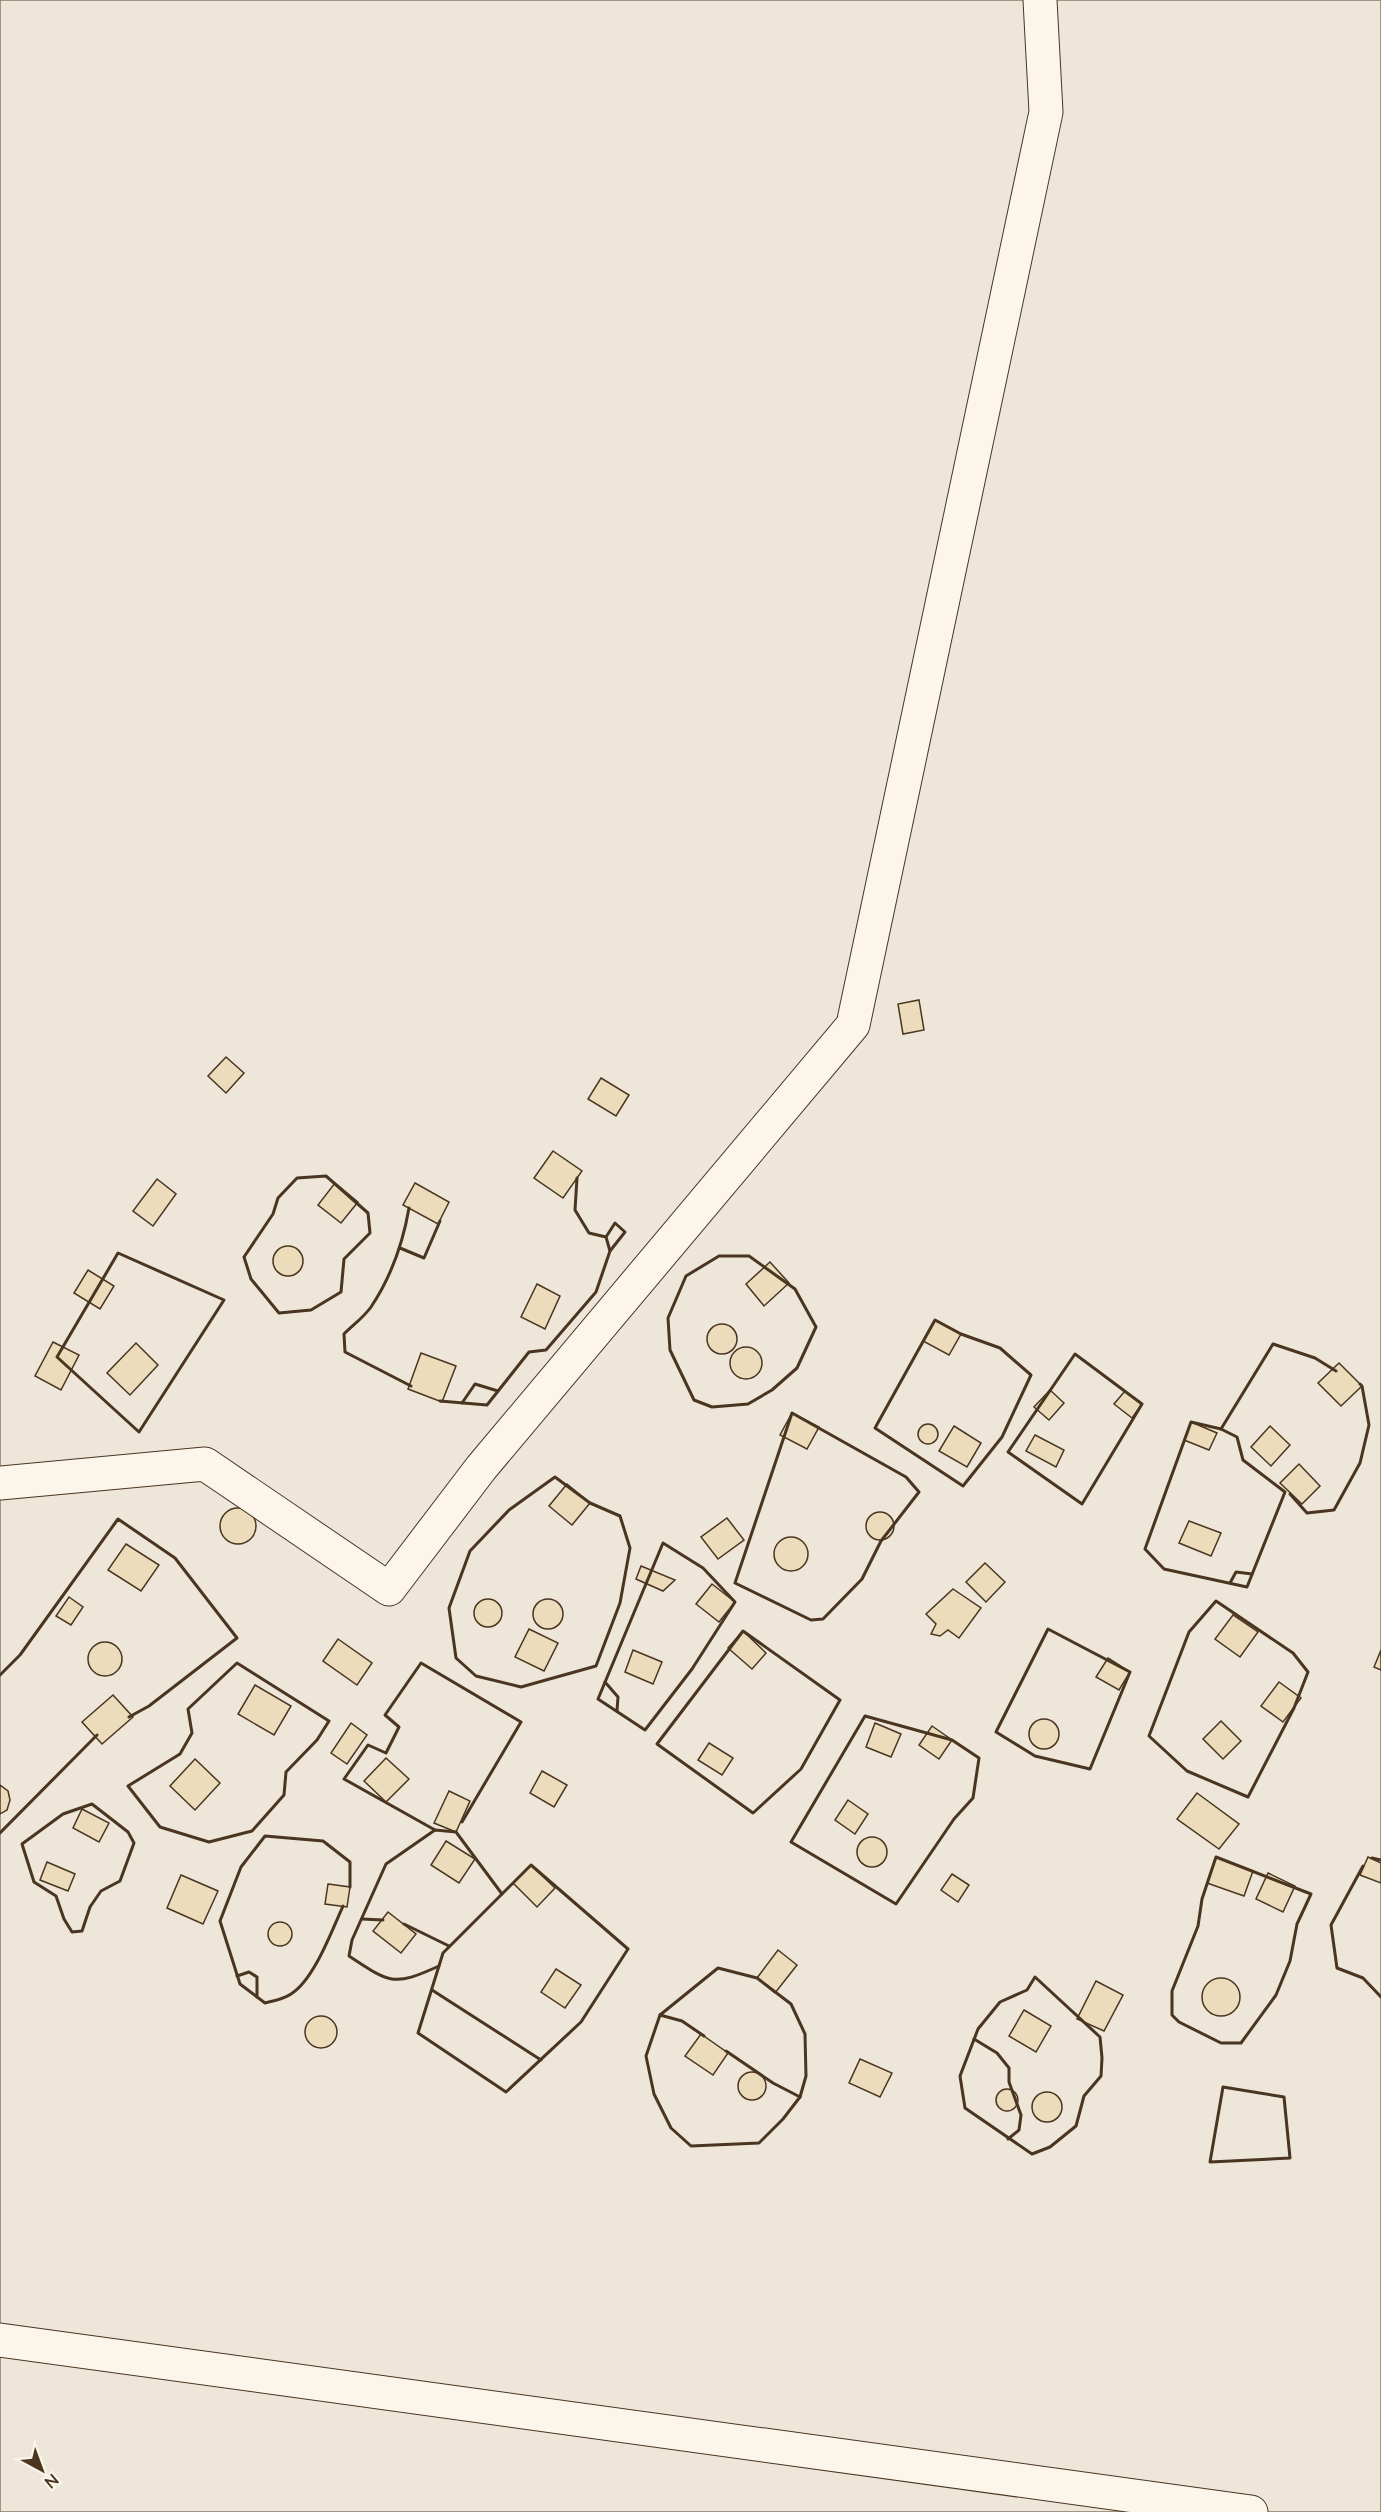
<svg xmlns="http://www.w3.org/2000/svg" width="1381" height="2512" viewBox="0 0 1381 2512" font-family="Lato,sans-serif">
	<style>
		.green { fill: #ede6d9; stroke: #887966; stroke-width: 1.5 }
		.building { fill: #ecdcbc; stroke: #4a3520; stroke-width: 1.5 }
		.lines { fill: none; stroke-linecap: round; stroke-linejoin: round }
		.street-casing { stroke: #4a3520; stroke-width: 35 }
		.street { stroke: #fbf6e9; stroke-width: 33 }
		.wall { stroke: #4a3520; stroke-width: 3 }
	</style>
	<rect width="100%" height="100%" fill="#fbf6e9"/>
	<rect class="green" x="0" y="0" width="1381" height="2512"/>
	<g class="building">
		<path d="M919 1000 924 1030 903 1034 898 1004Z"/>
		<path d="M226 1057 244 1073 226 1093 208 1076Z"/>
		<path d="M601 1078 629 1095 616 1116 588 1099Z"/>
		<path d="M553 1151 582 1171 563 1198 534 1178Z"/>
		<path d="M157 1179 176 1194 153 1226 133 1211Z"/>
		<path d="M335 1183 358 1202 341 1223 318 1205Z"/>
		<path d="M415 1183 449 1202 438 1224 403 1205Z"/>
		<circle cx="288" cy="1261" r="15"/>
		<path d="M770 1262 789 1283 764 1306 746 1284Z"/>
		<path d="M88 1270 114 1286 100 1309 74 1293Z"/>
		<path d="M537 1284 560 1296 545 1329 521 1317Z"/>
		<path d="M935 1320 961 1334 949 1355 923 1341Z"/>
		<circle cx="722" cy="1339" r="15"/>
		<path d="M53 1342 79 1355 61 1390 35 1376Z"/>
		<path d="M136 1343 158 1365 130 1395 107 1373Z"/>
		<circle cx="746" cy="1363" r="16"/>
		<path d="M421 1353 456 1366 442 1402 408 1389Z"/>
		<path d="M1339 1363 1362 1386 1341 1406 1318 1383Z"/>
		<path d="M1050 1390 1064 1403 1049 1420 1034 1407Z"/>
		<path d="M1125 1391 1142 1404 1132 1418 1114 1404Z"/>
		<path d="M792 1413 819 1427 807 1449 780 1435Z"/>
		<path d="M1191 1422 1217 1433 1209 1450 1184 1440Z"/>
		<circle cx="928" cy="1434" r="10"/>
		<path d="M954 1426 981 1443 967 1467 939 1451Z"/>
		<path d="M1270 1426 1290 1445 1271 1466 1251 1447Z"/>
		<path d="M1035 1435 1064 1450 1056 1467 1026 1451Z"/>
		<path d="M1299 1464 1320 1486 1302 1504 1280 1483Z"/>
		<path d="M567 1484 590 1503 572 1525 549 1506Z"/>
		<circle cx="238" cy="1526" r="18"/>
		<circle cx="880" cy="1526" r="14"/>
		<path d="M727 1518 744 1540 718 1559 701 1537Z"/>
		<path d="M1189 1521 1221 1533 1211 1556 1179 1543Z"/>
		<circle cx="791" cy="1554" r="17"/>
		<path d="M126 1544 159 1565 141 1591 108 1570Z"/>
		<path d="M985 1563 1005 1582 986 1602 966 1582Z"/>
		<path d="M641 1566 675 1580 663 1591 636 1579Z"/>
		<path d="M712 1584 735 1602 719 1622 696 1604Z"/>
		<path d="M953 1589 981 1608 959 1638 948 1630 940 1636 931 1634 936 1624 926 1614Z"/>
		<path d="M69 1597 83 1607 71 1625 56 1616Z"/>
		<circle cx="488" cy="1613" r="14"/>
		<circle cx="548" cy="1614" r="15"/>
		<path d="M1233 1615 1258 1632 1240 1657 1215 1639Z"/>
		<path d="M529 1629 558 1643 544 1671 515 1657Z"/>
		<path d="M743 1631 766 1653 752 1669 728 1648Z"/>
		<path d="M338 1639 372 1663 357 1685 323 1661Z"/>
		<circle cx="105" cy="1659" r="17"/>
		<path d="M633 1650 662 1662 653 1684 625 1672Z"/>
		<path d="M1381 1650V1670L1374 1667Z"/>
		<path d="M1108 1658 1130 1672 1119 1690 1096 1677Z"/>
		<path d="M1279 1682 1301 1698 1283 1722 1261 1706Z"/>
		<path d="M255 1685 291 1706 274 1735 238 1714Z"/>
		<path d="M113 1695 133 1717 102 1744 82 1722Z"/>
		<circle cx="1044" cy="1734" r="15"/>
		<path d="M1221 1721 1241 1741 1223 1759 1203 1739Z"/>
		<path d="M351 1723 367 1735 347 1764 331 1753Z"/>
		<path d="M875 1723 901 1734 891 1757 866 1747Z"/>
		<path d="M932 1726 952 1740 939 1759 919 1745Z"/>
		<path d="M709 1743 733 1758 722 1775 698 1760Z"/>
		<path d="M386 1758 409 1779 386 1802 364 1781Z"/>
		<path d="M195 1759 220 1783 195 1810 170 1786Z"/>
		<path d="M542 1771 567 1785 554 1807 530 1793Z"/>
		<path d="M0 1785 8 1791 10 1800 7 1810 0 1814Z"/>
		<path d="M449 1791 470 1801 456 1832 434 1823Z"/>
		<path d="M1197 1793 1239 1824 1219 1849 1177 1819Z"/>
		<path d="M848 1800 868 1814 855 1834 835 1820Z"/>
		<path d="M82 1809 109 1823 99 1842 73 1828Z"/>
		<circle cx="872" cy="1852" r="15"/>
		<path d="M446 1841 475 1859 459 1883 431 1865Z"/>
		<path d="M1216 1857 1253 1871 1244 1896 1207 1883Z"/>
		<path d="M1368 1857 1381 1863V1883L1360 1875Z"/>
		<path d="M47 1862 75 1874 68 1891 40 1880Z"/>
		<path d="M531 1865 555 1888 537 1907 513 1883Z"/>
		<path d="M1268 1873 1295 1886 1283 1912 1256 1899Z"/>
		<path d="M952 1874 969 1885 958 1902 941 1890Z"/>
		<path d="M181 1875 218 1891 203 1924 167 1908Z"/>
		<path d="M328 1884 350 1887 347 1907 325 1904Z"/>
		<path d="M388 1912 416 1934 401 1953 373 1931Z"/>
		<circle cx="280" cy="1934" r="12"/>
		<path d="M778 1950 797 1965 775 1993 757 1978Z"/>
		<path d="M556 1969 581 1985 565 2008 541 1992Z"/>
		<circle cx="1221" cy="1997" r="19"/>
		<path d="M1096 1981 1123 1995 1104 2031 1077 2019Z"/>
		<path d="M1024 2010 1051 2026 1036 2052 1009 2036Z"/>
		<circle cx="321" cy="2032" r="16"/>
		<path d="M701 2034 728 2053 713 2075 685 2056Z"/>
		<path d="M860 2059 892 2073 880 2097 849 2083Z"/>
		<circle cx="752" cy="2086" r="14"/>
		<circle cx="1007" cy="2100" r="11"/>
		<circle cx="1047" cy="2107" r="15"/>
	</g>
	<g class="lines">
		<defs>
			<g id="street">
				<path d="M0 1483 205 1464 389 1589 481 1468 853 1025 1046 112 1040 0"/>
				<path d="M0 2340 1251 2512"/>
			</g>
		</defs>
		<use href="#street" class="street-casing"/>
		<use href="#street" class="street"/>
		<g class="wall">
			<path d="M326 1176 368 1213 370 1233 344 1259 341 1292 311 1310 279 1313 251 1279 244 1257 273 1214 278 1198 297 1178Z"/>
			<path d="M577 1178 575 1210 589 1233 606 1237 615 1223 625 1232 610 1251 606 1237"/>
			<path d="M409 1208C403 1243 391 1277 371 1307 364 1317 353 1325 344 1334L345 1352 411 1386"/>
			<path d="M400 1248 424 1258 440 1221"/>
			<path d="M118 1253 224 1300 139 1432 57 1357Z"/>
			<path d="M719 1256H749L795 1289 816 1327 797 1368 772 1390 748 1404 712 1407 694 1400 670 1350 668 1318 686 1276Z"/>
			<path d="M935 1320 961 1334 1000 1348 1031 1375 1002 1437 963 1486 875 1428Z"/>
			<path d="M1075 1354 1142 1404 1082 1504 1008 1452Z"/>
			<path d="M440 1401 487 1405 529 1352 546 1350 596 1292 610 1251"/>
			<path d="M462 1403 475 1384 498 1391"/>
			<path d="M792 1413 906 1477 919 1492 881 1541 862 1579 823 1619 811 1620 735 1583Z"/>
			<path d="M1191 1422 1221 1429 1237 1437 1243 1460 1285 1492 1247 1587 1164 1569 1145 1549Z"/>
			<path d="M1221 1429 1273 1344 1315 1358 1336 1371"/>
			<path d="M555 1477 590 1503 620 1516 630 1548 620 1603 596 1666 521 1687 476 1676 456 1658 449 1608 470 1551 509 1510Z"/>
			<path d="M1290 1494 1307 1513 1334 1510 1360 1463 1369 1425 1362 1386 1360 1384"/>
			<path d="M663 1543 703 1568 735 1602 692 1669 645 1730 598 1699Z"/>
			<path d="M1230 1583 1236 1572 1252 1574"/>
			<path d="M1216 1601 1293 1653 1308 1672 1294 1708 1248 1797 1187 1771 1149 1736 1189 1632Z"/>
			<path d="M1048 1629 1130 1672 1090 1769 1035 1756 996 1732Z"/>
			<path d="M743 1631 840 1700 801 1769 753 1813 657 1744Z"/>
			<path d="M237 1663 329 1721 317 1740 286 1772 284 1795 252 1831 209 1842 160 1827 128 1786 180 1754 192 1733 188 1709Z"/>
			<path d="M0 1675 20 1655 118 1519 175 1558 237 1638 149 1706 129 1717"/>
			<path d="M605 1682 618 1697 617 1711"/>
			<path d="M865 1716 952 1740 979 1758 973 1798 954 1819 896 1904 791 1842Z"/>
			<path d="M92 1804 128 1832 134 1843 120 1881 101 1891 90 1907 82 1931 72 1932 64 1919 56 1896 34 1882 22 1844 63 1814Z"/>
			<path d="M435 1830 344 1779 368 1745 386 1753 399 1727 385 1715 421 1663 521 1722 462 1822"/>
			<path d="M0 1833 97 1735"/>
			<path d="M1216 1857 1311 1894 1297 1924 1290 1961 1276 1995 1241 2043H1221L1179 2022 1172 2015V1991L1198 1926 1202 1899Z"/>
			<path d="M1372 1858 1381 1860"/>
			<path d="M531 1865 628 1949 581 2022 506 2092 418 2033 443 1953Z"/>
			<path d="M1363 1866 1331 1925 1337 1968 1363 1978 1381 1997"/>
			<path d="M343 1906C332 1930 314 1980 291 1994 284 1999 273 2001 265 2003L240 1984 220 1921 241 1867 265 1836 323 1841 350 1862V1887"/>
			<path d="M362 1919 383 1920"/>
			<path d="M404 1924 449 1946"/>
			<path d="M439 1966C393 1987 390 1983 349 1956L352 1940 386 1864 435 1830 456 1832 502 1894"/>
			<path d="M718 1968 757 1978 791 2004 805 2034 806 2076 800 2097 783 2119 759 2143 691 2146 671 2128 654 2094 646 2056 660 2015Z"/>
			<path d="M237 1976 249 1972 257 1977V1997"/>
			<path d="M1035 1977 1100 2037 1102 2058 1101 2076 1084 2096 1076 2126 1050 2147 1032 2154 965 2108 960 2076 978 2029 1000 2002 1027 1990Z"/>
			<path d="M432 1990 541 2060"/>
			<path d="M660 2015 682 2021 704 2036"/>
			<path d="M974 2039 997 2053 1009 2068V2082L1021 2115 1019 2130 1008 2139"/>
			<path d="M726 2051 773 2083 800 2097"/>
			<path d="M1223 2087 1284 2097 1290 2158 1210 2162Z"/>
		</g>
	</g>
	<g transform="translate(42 2470) rotate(139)" stroke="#fbf6e9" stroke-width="4.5" paint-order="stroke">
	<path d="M0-4.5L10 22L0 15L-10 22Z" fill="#4a3520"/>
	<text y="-9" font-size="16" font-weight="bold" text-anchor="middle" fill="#4a3520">N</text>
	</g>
</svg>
